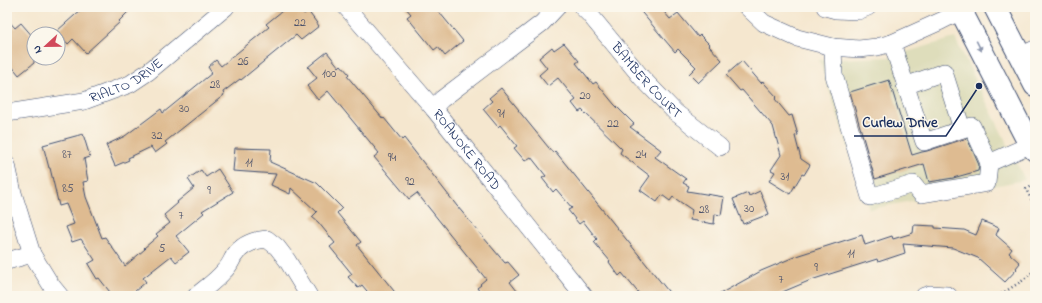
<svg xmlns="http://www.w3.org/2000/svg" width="1042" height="303" viewBox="0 0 1042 303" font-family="'Indie Flower',sans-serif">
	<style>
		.built { fill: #deddbb }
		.building { fill: #debb91 }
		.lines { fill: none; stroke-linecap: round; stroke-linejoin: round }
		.minor-casing { stroke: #3c4b6f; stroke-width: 18 }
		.major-casing { stroke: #3c4b6f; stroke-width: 24 }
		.path { stroke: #3c4b6f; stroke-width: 2.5; stroke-dasharray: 1 3; stroke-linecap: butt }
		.minor { stroke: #fff; stroke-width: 17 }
		.major { stroke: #fff; stroke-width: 22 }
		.oneway { fill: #8d97ae }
		.labels { text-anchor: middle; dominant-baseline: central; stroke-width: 3; stroke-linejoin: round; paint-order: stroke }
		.number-label { font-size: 12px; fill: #4c526b }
		.street-label { font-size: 14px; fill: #1b2f5e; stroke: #fbf7ec }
		.leader { fill: none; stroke: #1b2f5e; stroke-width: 1.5 }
		.callout-dot { fill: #1b2f5e; stroke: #fbf7ec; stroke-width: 1.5 }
		.callout-label { font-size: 15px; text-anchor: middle; font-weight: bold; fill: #1b2f5e; stroke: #fbf7ec; stroke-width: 3; stroke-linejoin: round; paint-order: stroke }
	</style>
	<rect width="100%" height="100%" fill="#fbf7ec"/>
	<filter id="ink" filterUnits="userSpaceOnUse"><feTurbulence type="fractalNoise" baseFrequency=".025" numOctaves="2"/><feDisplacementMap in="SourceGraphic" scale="8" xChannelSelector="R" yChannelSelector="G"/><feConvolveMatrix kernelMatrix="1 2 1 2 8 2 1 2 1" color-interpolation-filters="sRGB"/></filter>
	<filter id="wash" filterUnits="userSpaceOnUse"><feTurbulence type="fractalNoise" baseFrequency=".012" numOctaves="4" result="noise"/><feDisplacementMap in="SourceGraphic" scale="16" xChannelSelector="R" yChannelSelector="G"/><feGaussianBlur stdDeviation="0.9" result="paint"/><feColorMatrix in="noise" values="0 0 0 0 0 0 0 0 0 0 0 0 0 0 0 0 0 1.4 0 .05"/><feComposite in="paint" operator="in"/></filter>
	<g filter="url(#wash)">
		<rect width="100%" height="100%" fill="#f5e7cf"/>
		<path class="built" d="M955 38 1025 180 869 209 819 60 889 57Z"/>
		<g id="blocks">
			<g class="building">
				<path d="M84 7H133L119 21 120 22 86 53 73 39 68 44 57 31Z"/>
				<path d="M287 7H299L304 14 308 11 319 26 301 40 296 35 241 80 240 79 223 92 224 95 165 142 167 144 155 153 151 147 128 158 129 160 115 166 106 145 125 136 161 109 163 113 212 73 208 67 216 60 221 66 269 27 266 24Z"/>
				<path d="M405 7H435L463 41 445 56 438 47 434 50 407 17 411 14Z"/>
				<path d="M637 7H660L670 19 678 13 698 37 700 35 710 45 709 46 722 60 698 83 689 74 696 67 678 49 675 52Z"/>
				<path d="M7 19 15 28 21 23 34 38V63L19 75 7 60Z"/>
				<path d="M564 43 579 61 576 63 593 84 596 82 614 104 634 124 630 127 661 150 655 157 686 179 683 183 689 186 687 191 724 197 721 215 715 214 714 224 690 220 692 210 673 197 670 201 662 195 657 202 640 190 650 176 620 153 622 149 582 110 579 112 572 103 576 100 558 78 548 86 539 75 547 68 539 58 552 47 554 50Z"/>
				<path d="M327 52 339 67 341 65 349 74 347 76 383 119 384 118 402 140 404 138 457 206 505 263 508 262 519 275 510 282 521 296H483L477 288 481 285 480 284 486 279 417 193 409 199 374 157 379 153 328 91 318 100 307 86 317 78 308 67Z"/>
				<path d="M742 61 761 83 763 81 764 83 777 97 775 99 789 116 792 115 798 135 795 136 801 159 810 165 804 175 802 174 790 194 769 181 775 172 771 170 781 155 773 126 742 90 740 91 726 75Z"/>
				<path d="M889 80 912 155 922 152 927 151 967 138 979 165 978 171 953 178 929 182 924 164 875 179 850 92Z"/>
				<path d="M501 88 519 110H518L553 153 555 151 672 296H641L622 273 619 276 609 262 610 261 594 242 597 239 583 221 579 224 568 210 572 208 556 189 553 192 542 178 546 176 531 157 525 161 514 148 517 146 500 125 498 127 483 109 492 101 489 98Z"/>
				<path d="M83 134 90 157 84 159 88 181 83 182 86 197 102 238 105 237 125 266 145 249 144 248 158 236 156 234 170 223 164 215 178 203 177 202 194 188 188 179 201 170 206 177 218 169 233 192 202 211 204 213 176 236 189 252 176 262 171 256 143 278 146 282 129 296H113L99 278 97 279 88 264 95 260 81 239 72 242 66 227 74 224 66 204 59 206 50 168H49L43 145Z"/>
				<path d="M235 148 271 149 270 162 317 183 342 208 337 213 361 242 357 245 398 296H371L362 285 358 288 348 277 352 274 330 247 335 243 318 222 312 217 317 212 291 188 290 194 271 185 276 174 233 171Z"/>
				<path d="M760 191 769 214 743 224 733 199 748 193 749 196Z"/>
				<path d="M982 221 999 228 996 235 1012 249 1009 253 1020 263 1016 268 1017 269 1005 282 978 258 953 248 903 244 905 253 878 262 877 259 811 280 773 296H716L761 271 799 255 862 235 865 245 892 236 893 239 913 233 914 225 935 226V228L964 230 976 235Z"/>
			</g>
		</g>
	</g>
	<g filter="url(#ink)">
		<use href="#blocks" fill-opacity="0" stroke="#3c4b6f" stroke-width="1"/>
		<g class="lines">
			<defs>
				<g id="minor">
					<path id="s1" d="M346 7 433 108 584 296"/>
					<path id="s2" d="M582 7 590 15 642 78 675 112 720 147"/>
					<path d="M747 7 764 23 797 38 833 47 859 49 877 47 892 43 941 21 969 7"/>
					<path d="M825 7 836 10 858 11 868 7"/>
					<path d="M892 43 924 142 972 126 989 163 1030 145"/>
					<path d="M833 47 834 75 870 197 913 184 921 194 987 183 989 163"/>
					<path d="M1020 56 1035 49"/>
					<path d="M905 86 944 72 962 129"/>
					<path d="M433 108 442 99 542 23 557 7"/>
					<path id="s3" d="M7 113 84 101 130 84 148 72 226 7"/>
					<path d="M7 165 13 193 32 254 51 285 60 296"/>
					<path d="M7 261 32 254"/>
					<path d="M196 296C205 288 216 281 224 271 229 267 231 261 234 256 242 244 254 240 267 239L277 247 287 260 309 296"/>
					<path d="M924 296 930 294 947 295 949 296"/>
				</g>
				<g id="major">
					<path d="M959 7 1030 145 1035 150"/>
					<path d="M995 7 1035 85"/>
				</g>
			</defs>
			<use href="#minor" class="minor-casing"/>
			<use href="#major" class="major-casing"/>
			<g class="path">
				<path d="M1034 185 1026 189 1035 207"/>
				<path d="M998 296 1022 281 1035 270"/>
			</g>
			<use href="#minor" class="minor"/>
			<use href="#major" class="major"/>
		</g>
		<defs><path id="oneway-solid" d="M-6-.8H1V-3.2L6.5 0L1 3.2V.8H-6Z"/></defs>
		<use class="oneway" href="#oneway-solid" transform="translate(979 46) rotate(63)"/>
	</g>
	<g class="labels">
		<g class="number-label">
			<text x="300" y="23">22</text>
			<text x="243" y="62">26</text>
			<text x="329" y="74">100</text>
			<text x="215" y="85">28</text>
			<text x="585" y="96">20</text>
			<text x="184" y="109">30</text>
			<text x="501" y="114">91</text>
			<text x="613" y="124">22</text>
			<text x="157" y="136">32</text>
			<text x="67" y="155">87</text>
			<text x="641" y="155">24</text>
			<text x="392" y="158">94</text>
			<text x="249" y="163">11</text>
			<text x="785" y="177">31</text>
			<text x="410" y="182">92</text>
			<text x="68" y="189">85</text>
			<text x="209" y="191">9</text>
			<text x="749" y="209">30</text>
			<text x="704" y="210">28</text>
			<text x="181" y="216">7</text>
			<text x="162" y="249">5</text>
			<text x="851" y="254">11</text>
			<text x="816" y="268">9</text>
			<text x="781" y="280">7</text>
		</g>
		<g class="street-label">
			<text stroke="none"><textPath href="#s3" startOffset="125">RIALTO DRIVE</textPath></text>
			<text stroke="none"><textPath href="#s2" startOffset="98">BAMBER COURT</textPath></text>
			<text stroke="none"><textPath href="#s1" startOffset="187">ROANOKE ROAD</textPath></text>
		</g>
	</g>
	<path class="leader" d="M979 86L946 136H854"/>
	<circle class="callout-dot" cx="979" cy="86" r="4"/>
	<g class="callout-label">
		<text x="900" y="127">Curlew Drive</text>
	</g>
	<rect width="1042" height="303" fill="none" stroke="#fbf7ec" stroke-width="24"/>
	<g transform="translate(46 46) rotate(248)"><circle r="19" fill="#fbf7ec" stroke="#a1a7b3"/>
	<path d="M0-3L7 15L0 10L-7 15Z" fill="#d1495b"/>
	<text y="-6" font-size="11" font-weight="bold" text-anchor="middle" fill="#1b2f5e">N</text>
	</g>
</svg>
